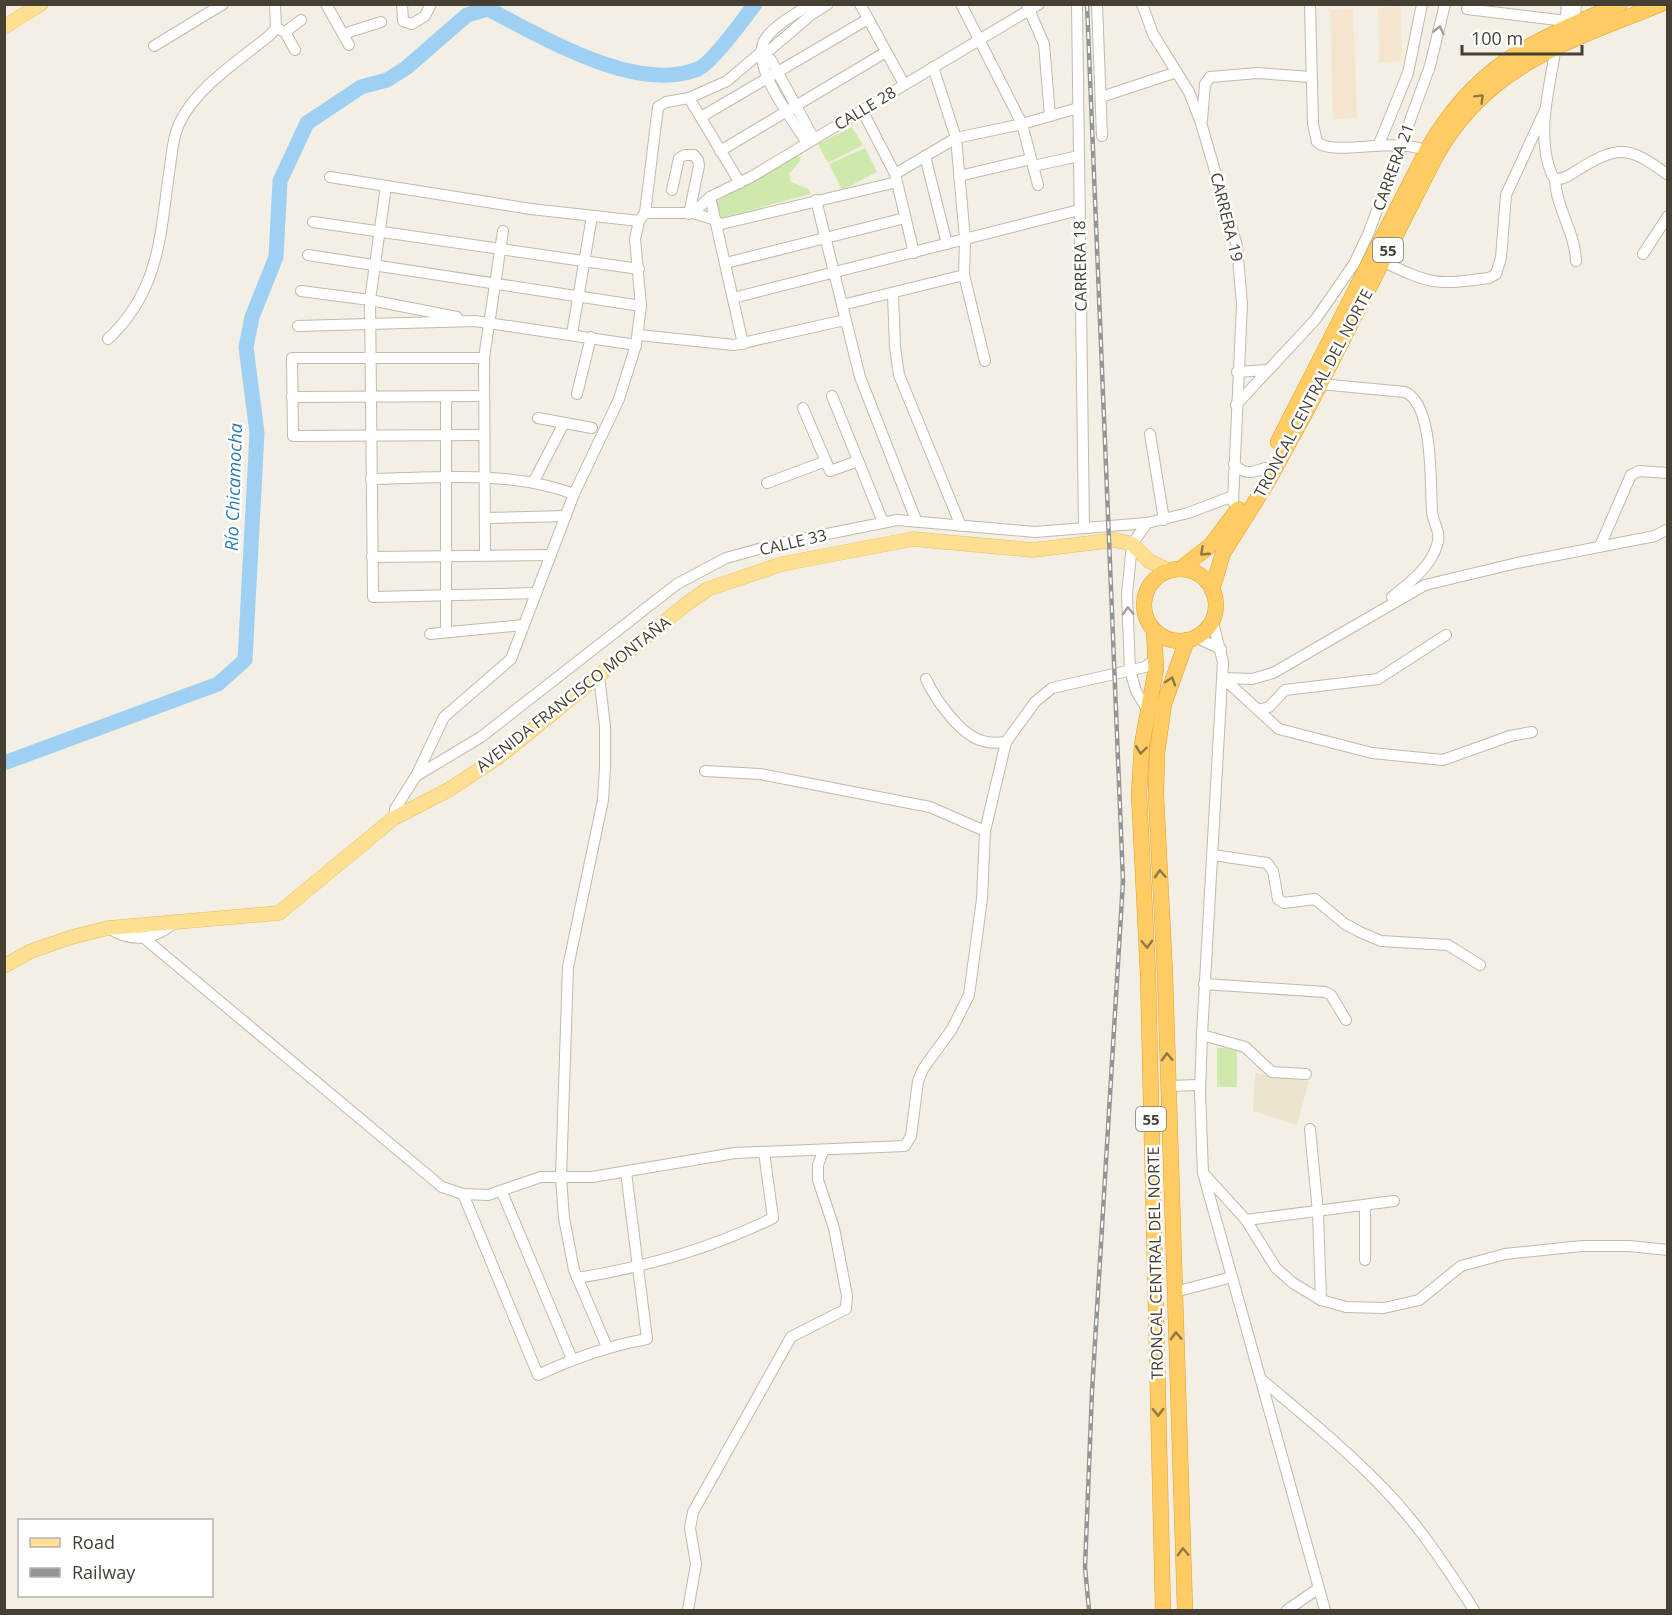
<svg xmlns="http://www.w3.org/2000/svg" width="1672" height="1615" viewBox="0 0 1672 1615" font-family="'Open Sans',sans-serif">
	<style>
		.commercial { fill: #f6e5ce }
		.education { fill: #ede4ce }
		.garden { fill: #cee9ab }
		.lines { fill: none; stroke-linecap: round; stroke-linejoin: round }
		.river { stroke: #9ed0f3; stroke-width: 15 }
		.minor-casing { stroke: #c2b9aa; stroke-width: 12 }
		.major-casing { stroke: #e8be5d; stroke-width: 15 }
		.highway-casing { stroke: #e4a02e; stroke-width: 16 }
		.minor { stroke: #fff; stroke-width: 10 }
		.major { stroke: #ffdf91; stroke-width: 14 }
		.highway { stroke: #ffcb63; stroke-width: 15 }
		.rail-casing { stroke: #959595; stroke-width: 4.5 }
		.rail { stroke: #fff; stroke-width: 2; stroke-dasharray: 7; stroke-linecap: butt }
		.oneway { stroke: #a29f9a }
		.oneway2 { stroke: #907747 }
		.labels { text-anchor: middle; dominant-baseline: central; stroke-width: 5; stroke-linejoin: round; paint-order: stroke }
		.shield { fill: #fff; stroke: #7e7971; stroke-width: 1.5 }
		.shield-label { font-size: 15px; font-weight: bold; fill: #463f34 }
		.street-label { font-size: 16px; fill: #463f34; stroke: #fff }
		.water-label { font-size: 18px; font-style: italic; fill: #297bb5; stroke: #fff }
	</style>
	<rect width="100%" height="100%" fill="#f3efe4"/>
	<g class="commercial">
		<path d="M1401 6 1402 61 1379 63 1378 8Z"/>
		<path d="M1353 9 1357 117 1333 120 1330 10Z"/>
	</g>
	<path class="education" d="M1255 1073 1309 1081 1297 1125 1253 1111Z"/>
	<g class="garden">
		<path d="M852 127 863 145 828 163 818 144Z"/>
		<path d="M865 148 877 172 842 190 829 164Z"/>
		<path d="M797 154 801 160 789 174 791 182 809 189 811 194 721 218 716 208 717 201Z"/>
		<rect x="1217" y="1048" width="20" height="39"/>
	</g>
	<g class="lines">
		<path class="river" d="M4 763 218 684 245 660 257 433 246 347 252 317 276 257 280 181 307 123 361 87 387 80 406 68 467 15 488 9C543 37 636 94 698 69 712 63 744 19 755 4"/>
		<defs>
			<g id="minor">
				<path d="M326 4 349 45"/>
				<path d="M402 4 403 21 412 24 425 16 431 4"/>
				<path d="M860 4 904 84"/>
				<path d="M961 4 1022 124 1038 185"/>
				<path d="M1077 4 1084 528"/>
				<path d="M1097 4 1102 136"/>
				<path d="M1142 4 1153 34 1189 92 1201 123 1237 246 1242 304 1233 502"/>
				<path d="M1310 4 1313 124 1317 142C1335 158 1400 134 1431 153"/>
				<path d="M1027 5 1044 44 1050 116"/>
				<path d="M1467 9 1566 21 1575 20"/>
				<path d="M1574 24 1576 4"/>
				<path d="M276 28 285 32 295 50"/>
				<path d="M1565 28 1567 4"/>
				<path d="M285 32 301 20"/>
				<path d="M343 34 381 22"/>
				<path d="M154 46 223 4"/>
				<path d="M1556 46C1550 87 1535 135 1552 175L1555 179C1563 180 1570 175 1576 171 1618 145 1628 145 1668 175"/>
				<path d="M760 53 771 60 814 139"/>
				<path d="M933 67 956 138 965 239 964 275 985 361"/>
				<path d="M1101 97 1177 72"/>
				<path d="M689 98 740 183"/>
				<path d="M862 110 895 174 914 253"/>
				<path d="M701 117 868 19"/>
				<path d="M1202 120 1205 84 1210 77 1258 73 1311 77"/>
				<path d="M807 143C793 120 747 63 766 38 776 24 797 13 811 4"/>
				<path d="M1379 144 1408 73 1422 4"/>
				<path d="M720 151 886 52"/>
				<path d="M925 156 947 244"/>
				<path d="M1033 166 1079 156"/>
				<path d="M895 174 956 138 1022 124 1078 108"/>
				<path d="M959 176 1031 159"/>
				<path d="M330 177 531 209 639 221"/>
				<path d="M1555 179C1556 208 1575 232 1576 261"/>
				<path d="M386 186 370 300 373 597 536 593"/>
				<path d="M672 190 679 158 685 155H694L698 160 699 166 689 214"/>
				<path d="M710 197 743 344"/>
				<path d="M816 200 860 377 916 520"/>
				<path d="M645 213 658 107 666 102 689 98 727 81 760 53 771 49 812 14 828 4"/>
				<path d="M693 213 710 197 751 177 1039 4"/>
				<path d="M313 222 639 269"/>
				<path d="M717 225 897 182"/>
				<path d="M1643 254 1668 216"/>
				<path d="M308 255 641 306"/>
				<path d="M1382 261C1432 285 1435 285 1489 278L1496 274 1501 258 1506 195 1545 110"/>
				<path d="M726 263 905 218"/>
				<path d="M301 291 370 300 457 317"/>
				<path d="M893 294 895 347 899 375 961 526"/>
				<path d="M733 298 1079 210"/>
				<path d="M842 305 964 275"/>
				<path d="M298 326 475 321 636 345"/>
				<path d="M572 334 592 216"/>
				<path d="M639 335 734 345 845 320"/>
				<path d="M108 339C159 291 160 238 169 173 172 156 172 139 179 124 196 87 240 60 270 35L276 28 275 4"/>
				<path d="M484 358H292L293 436 484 435"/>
				<path d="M1237 372 1267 370"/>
				<path d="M1320 384 1405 392C1434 404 1430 485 1432 510 1432 524 1442 530 1437 545 1431 567 1409 583 1392 597"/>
				<path d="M577 394 591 337"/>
				<path d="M832 396 883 522"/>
				<path d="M292 397 484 396"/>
				<path d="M446 397V632"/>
				<path d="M1236 405 1315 320 1354 264 1369 232 1430 66 1445 4"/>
				<path d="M803 408 830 471 858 461"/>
				<path d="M538 418 592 428"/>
				<path d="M1150 434 1164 520"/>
				<path d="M1234 464C1244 475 1252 473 1265 468"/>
				<path d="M371 479C440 478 509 470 574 494"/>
				<path d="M534 481 564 423"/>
				<path d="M767 483 826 461"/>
				<path d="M485 518 566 516"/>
				<path d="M1147 523 1132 544 1127 594 1130 670 1136 691 1148 711"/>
				<path d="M1600 546 1631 475 1639 471 1668 473"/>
				<path d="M485 554 484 358 503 231"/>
				<path d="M372 557 551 555"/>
				<path d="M1212 619 1223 662 1202 1035 1200 1092 1203 1173 1325 1610"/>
				<path d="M430 634 523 625"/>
				<path d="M1195 637 1221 649"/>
				<path d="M599 676 605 726V767L603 800 568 967 561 1177 564 1218 574 1270 607 1347"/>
				<path d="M1223 678 1252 679 1273 673 1425 585 1517 563 1655 536 1668 529"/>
				<path d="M1223 678 1279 729 1372 753 1443 760 1510 736 1532 732"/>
				<path d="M926 679C935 699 961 736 983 741 990 743 999 743 1006 742"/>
				<path d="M1258 710 1269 707 1285 690 1378 679 1446 635"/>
				<path d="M705 771 760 774 930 807 985 831"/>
				<path d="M416 776 481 737 677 584 726 558 777 544 897 520 1035 532 1147 523 1188 513 1233 496"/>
				<path d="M394 818 395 809 416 776 444 717 511 659 574 494 619 399 636 345 641 306 635 239 639 221 645 213H693L716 220"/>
				<path d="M1213 855 1267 863 1273 871 1278 899 1284 903 1315 899 1345 924 1360 932 1381 941 1448 945 1480 965"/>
				<path d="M108 928C131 942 153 941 174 923"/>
				<path d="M144 938 442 1187 463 1194 488 1195 541 1177H592L735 1153 905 1146 911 1136 918 1081 923 1069 952 1029 969 995 982 899 985 831 1006 742 1035 702 1052 688 1145 667 1157 658"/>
				<path d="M1204 984 1325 992 1331 995 1346 1020"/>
				<path d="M1202 1035 1245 1047 1272 1072 1306 1074"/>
				<path d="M1168 1086 1200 1085"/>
				<path d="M1310 1129 1318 1212 1321 1300"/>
				<path d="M1205 1175 1246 1220 1276 1268 1293 1283 1321 1300 1346 1307 1384 1308 1419 1300 1461 1266 1505 1254 1582 1246H1629L1668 1250"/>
				<path d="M502 1192 572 1359"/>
				<path d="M463 1194 538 1375C574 1358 608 1346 647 1339L626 1172"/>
				<path d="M1365 1205V1260"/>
				<path d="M1246 1220 1394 1201"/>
				<path d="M577 1278C647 1267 710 1249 773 1218L764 1152"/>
				<path d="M1175 1292 1232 1277"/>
				<path d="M1261 1379C1302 1414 1346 1449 1384 1489 1419 1525 1447 1568 1474 1610"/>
				<path d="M688 1610 696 1564 690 1528 693 1512 791 1337 846 1309 847 1296 834 1228 818 1180V1165L823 1151"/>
				<path d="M1287 1610 1319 1588"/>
			</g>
			<g id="major">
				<path d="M4 27 41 4"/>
				<path d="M4 966 31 951 72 937 108 928 279 913 394 818 450 789 500 756 685 605 708 589 782 564 913 539 1033 550 1115 540 1132 544 1149 561 1170 571"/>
			</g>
			<g id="highway">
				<path d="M1278 442 1427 150C1477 63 1532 42 1620 4"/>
				<path d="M1180 569 1211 545 1238 509"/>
				<circle cx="1180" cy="605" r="36"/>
				<path d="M1212 590 1223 553 1267 483 1309 406 1436 156C1487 64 1570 41 1661 4"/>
				<path d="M1154 630 1156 669 1142 744 1139 794 1148 975 1163 1610"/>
				<path d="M1185 1610 1165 974 1156 795 1157 753 1164 704 1187 640"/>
			</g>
		</defs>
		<use href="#minor" class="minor-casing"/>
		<use href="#major" class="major-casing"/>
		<use href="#highway" class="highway-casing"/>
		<use href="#minor" class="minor"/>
		<use href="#major" class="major"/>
		<use href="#highway" class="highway"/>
		<defs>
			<path id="rail" d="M1087 4 1123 881 1092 1392 1085 1567 1089 1610"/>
		</defs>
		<use href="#rail" class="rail-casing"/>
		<use href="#rail" class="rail"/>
	</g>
	<defs><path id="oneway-chevron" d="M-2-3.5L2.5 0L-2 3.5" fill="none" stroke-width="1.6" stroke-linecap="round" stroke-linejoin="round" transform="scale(1.5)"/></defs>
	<g class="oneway">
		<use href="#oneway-chevron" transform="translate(1439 30) rotate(-77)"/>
		<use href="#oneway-chevron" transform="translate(1128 611) rotate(-92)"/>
	</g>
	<g class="oneway2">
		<use href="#oneway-chevron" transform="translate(1480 98) rotate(-45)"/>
		<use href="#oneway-chevron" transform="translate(1204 552) rotate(137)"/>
		<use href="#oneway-chevron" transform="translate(1171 681) rotate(-72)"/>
		<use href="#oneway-chevron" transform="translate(1141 750) rotate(97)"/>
		<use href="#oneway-chevron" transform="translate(1160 874) rotate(-93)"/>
		<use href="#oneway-chevron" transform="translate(1147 944) rotate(88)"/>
		<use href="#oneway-chevron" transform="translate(1167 1057) rotate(-92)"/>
		<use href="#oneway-chevron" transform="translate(1176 1336) rotate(-92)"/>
		<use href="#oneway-chevron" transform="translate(1158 1412) rotate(89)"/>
		<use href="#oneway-chevron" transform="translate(1183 1552) rotate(-92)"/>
	</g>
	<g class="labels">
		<g class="shield">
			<rect x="1373" y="238" width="30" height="24" rx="4.5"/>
			<rect x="1136" y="1107" width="30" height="24" rx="4.5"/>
		</g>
		<g class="shield-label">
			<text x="1388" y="250">55</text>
			<text x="1151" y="1119">55</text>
		</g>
		<g class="street-label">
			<text transform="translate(865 108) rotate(-31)">CALLE 28</text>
			<text transform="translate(1393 167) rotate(-70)">CARRERA 21</text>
			<text transform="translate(1227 217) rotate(76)">CARRERA 19</text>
			<text transform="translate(1080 266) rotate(-91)">CARRERA 18</text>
			<text transform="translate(1313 393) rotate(-62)">TRONCAL CENTRAL DEL NORTE</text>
			<text transform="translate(793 542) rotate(-13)">CALLE 33</text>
			<text transform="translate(573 694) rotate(-38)">AVENIDA FRANCISCO MONTAÑA</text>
			<text transform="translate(1155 1263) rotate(-91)">TRONCAL CENTRAL DEL NORTE</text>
		</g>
		<g class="water-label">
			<text transform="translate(233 487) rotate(-88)">Río Chicamocha</text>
		</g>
	</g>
	<rect width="1672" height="1615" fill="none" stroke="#463f34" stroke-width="12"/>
	<rect x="18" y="1519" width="195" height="78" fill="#ffffff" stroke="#b5b2ae" stroke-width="1.5"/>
	<rect x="30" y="1538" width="30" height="9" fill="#ffdf91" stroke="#b5b2ae" stroke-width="1.5"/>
	<text x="72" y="1549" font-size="18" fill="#463f34">Road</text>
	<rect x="30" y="1568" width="30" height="9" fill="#959595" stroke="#b5b2ae" stroke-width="1.5"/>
	<text x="72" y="1579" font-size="18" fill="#463f34">Railway</text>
	<path d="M1462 45v9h120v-9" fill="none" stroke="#463f34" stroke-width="3"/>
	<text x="1471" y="45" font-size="18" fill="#463f34" stroke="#ffffff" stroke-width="4.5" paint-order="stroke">100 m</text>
</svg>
